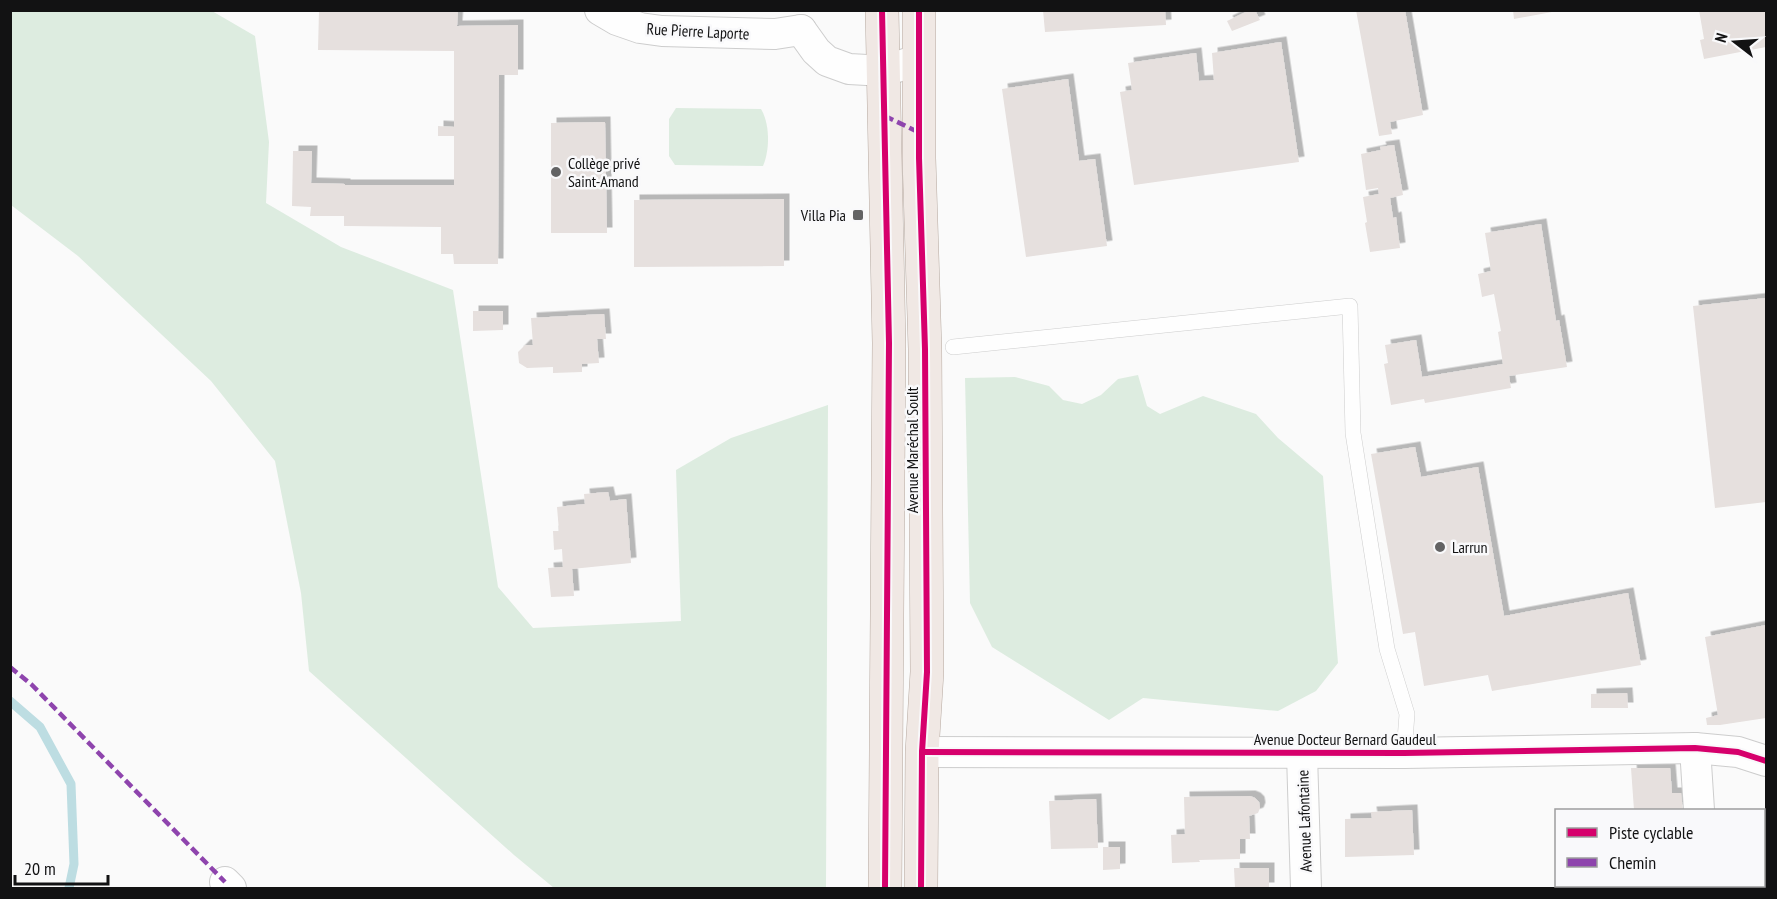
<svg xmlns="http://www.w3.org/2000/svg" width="1777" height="899" viewBox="0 0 1777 899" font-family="'PT Sans Narrow',sans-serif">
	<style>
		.green { fill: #ddece0 }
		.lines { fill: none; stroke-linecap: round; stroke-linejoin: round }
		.stream { stroke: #bddde2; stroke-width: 9 }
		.building { fill: #e6e0de; filter: url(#shadow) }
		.service-casing { stroke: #cdcdcd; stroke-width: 16 }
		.minor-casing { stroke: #cdcdcd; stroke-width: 32 }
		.primary-casing { stroke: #b6a9a0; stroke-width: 34 }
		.service { stroke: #fefefe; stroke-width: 15 }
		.minor { stroke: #fefefe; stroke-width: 30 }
		.primary { stroke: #f0e8e4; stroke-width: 33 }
		.quiet { stroke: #8e44ad; stroke-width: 4.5; stroke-dasharray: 9 4.5; stroke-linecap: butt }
		.cycleway-casing { stroke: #f9f9fb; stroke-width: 10 }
		.cycleway { stroke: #d6006c; stroke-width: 6 }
		.poi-dot { fill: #636364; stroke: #f9f9fb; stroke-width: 2 }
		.labels { text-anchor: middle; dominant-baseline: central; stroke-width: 5; stroke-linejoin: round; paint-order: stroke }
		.street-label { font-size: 16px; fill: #121213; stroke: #f9f9fb }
		.poi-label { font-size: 16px; fill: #121213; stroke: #f9f9fb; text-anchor: start }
	</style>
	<defs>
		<filter id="shadow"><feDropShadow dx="5.5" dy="-5.5" stdDeviation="0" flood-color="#0004"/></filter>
	</defs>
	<rect width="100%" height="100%" fill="#fafafa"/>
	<g class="green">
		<path d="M10 11H212L255 36 269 142 266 203 341 247 453 290 498 587 533 628 681 621 676 470 731 438 828 405 826 888H554L514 855 309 671 301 593 275 461 211 381 78 256 11 205Z"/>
		<path d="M676 108 761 109C770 124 770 150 763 166L675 165 669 156V119Z"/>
		<path d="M1138 375 1147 406 1160 414 1203 396 1256 414 1278 438 1323 476 1338 663 1316 691 1278 711 1143 698 1109 720 992 647 970 603 965 378 1015 377 1049 386 1063 400 1082 404 1101 395 1118 379Z"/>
	</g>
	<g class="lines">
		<path class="stream" d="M10 701 40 727 71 784 74 864 69 888"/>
	</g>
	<g class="building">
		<path d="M319 10H458L457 26 518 25V75H499L498 264H454L453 254H441V227L344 226V216H310L311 207 292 206 293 151H312L311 183 345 184V185H454V136H438V126L454 127V51L318 50Z"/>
		<path d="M1043 10H1165L1166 25 1045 32Z"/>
		<path d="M1250 10H1255L1260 20 1232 31 1227 21Z"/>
		<path d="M1356 10H1405L1423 115 1390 122 1392 134 1379 136Z"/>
		<path d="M1513 10H1552V12L1514 19Z"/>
		<path d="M1699 10H1766V47L1704 59 1700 40 1704 39Z"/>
		<path d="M1281 42 1299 162 1134 185 1120 92 1132 90 1128 63 1196 53 1199 81 1214 80 1212 53Z"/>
		<path d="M1068 79 1079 161 1095 159 1107 246 1026 257 1002 89Z"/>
		<path d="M605 122 607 233H551V123Z"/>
		<path d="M1394 145 1403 195 1390 198 1393 218 1396 217 1400 248 1370 252 1365 223 1367 222 1363 197 1379 194 1378 188 1366 190 1361 154 1381 150 1380 147Z"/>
		<path d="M784 199V266L634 267V200Z"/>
		<path d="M1541 224 1556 321 1559 320 1567 367 1509 376 1511 388 1425 403 1424 399 1391 405 1384 364 1388 363 1385 345 1416 340 1422 377 1503 364 1498 332 1501 331 1494 294 1482 297 1480 285 1478 274 1491 271 1485 233Z"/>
		<path d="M1766 298V502L1715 508 1693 306Z"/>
		<path d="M473 311H503V330L473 331Z"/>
		<path d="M604 314 606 339H597L599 363 582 364V372L553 373V367L527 368 519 363 518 352 525 345H533L531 318Z"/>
		<path d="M1415 447 1421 477 1478 467 1504 616 1628 593 1641 665 1492 691 1488 675 1424 686 1415 632 1403 634 1371 454Z"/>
		<path d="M608 492 610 501 626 499 631 563 572 569 574 596 551 597 548 568 563 567 562 549 554 550 553 531H559L557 507 585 504 584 494Z"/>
		<path d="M1766 625V718L1720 725H1707L1706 718 1718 715 1705 637Z"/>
		<path d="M1627 693 1628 708H1591V694Z"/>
		<path d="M1631 768H1670L1672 793H1681L1683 810H1634Z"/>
		<path d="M1250 796 1255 798 1259 802 1260 808 1258 813 1249 816 1250 839H1240V859L1199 860 1200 862 1172 863 1171 835 1185 834 1184 797Z"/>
		<path d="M1096 799 1098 848 1051 849 1049 801Z"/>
		<path d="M1412 810 1414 855 1345 857V819L1372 818 1371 812Z"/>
		<path d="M1103 847H1120V869L1103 870Z"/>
		<path d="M1234 868H1269V888H1235Z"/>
		<path d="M1615 886H1643V888H1595V887Z"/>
	</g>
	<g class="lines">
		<defs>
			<path id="service" d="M953 347 1350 306 1353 433 1387 649 1407 714 1404 753"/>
			<g id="minor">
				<path d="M600 10 617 20 640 28 662 31 775 34 801 30"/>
				<path d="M801 30 816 51 827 61 849 69 885 71 920 59"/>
				<path d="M1695 748 1699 810"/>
				<path d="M922 752 1404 753 1695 748 1738 752 1766 761"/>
				<path d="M1302 754 1306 888"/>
				<path d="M225 882 231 888"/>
				<path d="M1704 886V888"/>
			</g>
			<g id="primary">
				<path d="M882 10 889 343 885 888"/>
				<path d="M919 10V158L925 349 927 672 922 752 921 888"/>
			</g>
		</defs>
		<use href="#service" class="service-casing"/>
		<use href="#minor" class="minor-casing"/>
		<use href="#primary" class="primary-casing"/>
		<use href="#service" class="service"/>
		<use href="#minor" class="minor"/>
		<use href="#primary" class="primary"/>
		<g class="quiet">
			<path d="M885 116 920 133"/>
			<path d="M10 667 32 685 225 882"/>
		</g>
		<defs>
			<g id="cycleway">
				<path d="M882 10 889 343 885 888"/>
				<path d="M919 10V158L925 349 927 672 922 752 921 888"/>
				<path d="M922 752 1404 753 1695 748 1738 752 1766 761"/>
			</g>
		</defs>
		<use href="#cycleway" class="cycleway-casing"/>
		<use href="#cycleway" class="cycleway"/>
	</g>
	<g class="poi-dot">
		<circle cx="556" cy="172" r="6"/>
		<rect x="852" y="209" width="12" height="12" rx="3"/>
		<circle cx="1440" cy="547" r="6"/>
	</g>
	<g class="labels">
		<g class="street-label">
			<text transform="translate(698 31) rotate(3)">Rue Pierre Laporte</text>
			<text transform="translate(912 450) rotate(-90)">Avenue Maréchal Soult</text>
			<text x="1345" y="739">Avenue Docteur Bernard Gaudeul</text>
			<text transform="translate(1304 821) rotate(-92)">Avenue Lafontaine</text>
		</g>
		<g class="poi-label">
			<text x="568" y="163">Collège privé<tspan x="568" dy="18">Saint-Amand</tspan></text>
			<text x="846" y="215" text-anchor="end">Villa Pia</text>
			<text x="1452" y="547">Larrun</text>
		</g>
	</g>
	<rect width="1777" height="899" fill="none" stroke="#121213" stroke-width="24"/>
	<rect x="1555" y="809" width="210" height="78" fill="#f9f9fb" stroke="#9d9d9e" stroke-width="1.5"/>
	<rect x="1567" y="828" width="30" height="9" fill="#d6006c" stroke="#9d9d9e" stroke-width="1.5"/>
	<text x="1609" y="839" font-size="18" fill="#121213">Piste cyclable</text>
	<rect x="1567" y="858" width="30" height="9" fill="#8e44ad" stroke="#9d9d9e" stroke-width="1.5"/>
	<text x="1609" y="869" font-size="18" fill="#121213">Chemin</text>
	<g transform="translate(1735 42) rotate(287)" stroke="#f9f9fb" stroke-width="4.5" paint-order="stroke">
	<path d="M0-4.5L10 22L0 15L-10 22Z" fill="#121213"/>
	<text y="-9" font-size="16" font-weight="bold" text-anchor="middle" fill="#121213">N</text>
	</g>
	<path d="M15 875v9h93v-9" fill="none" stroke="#121213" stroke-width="3"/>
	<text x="24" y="875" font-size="18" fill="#121213" stroke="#f9f9fb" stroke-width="4.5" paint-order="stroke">20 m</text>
</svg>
